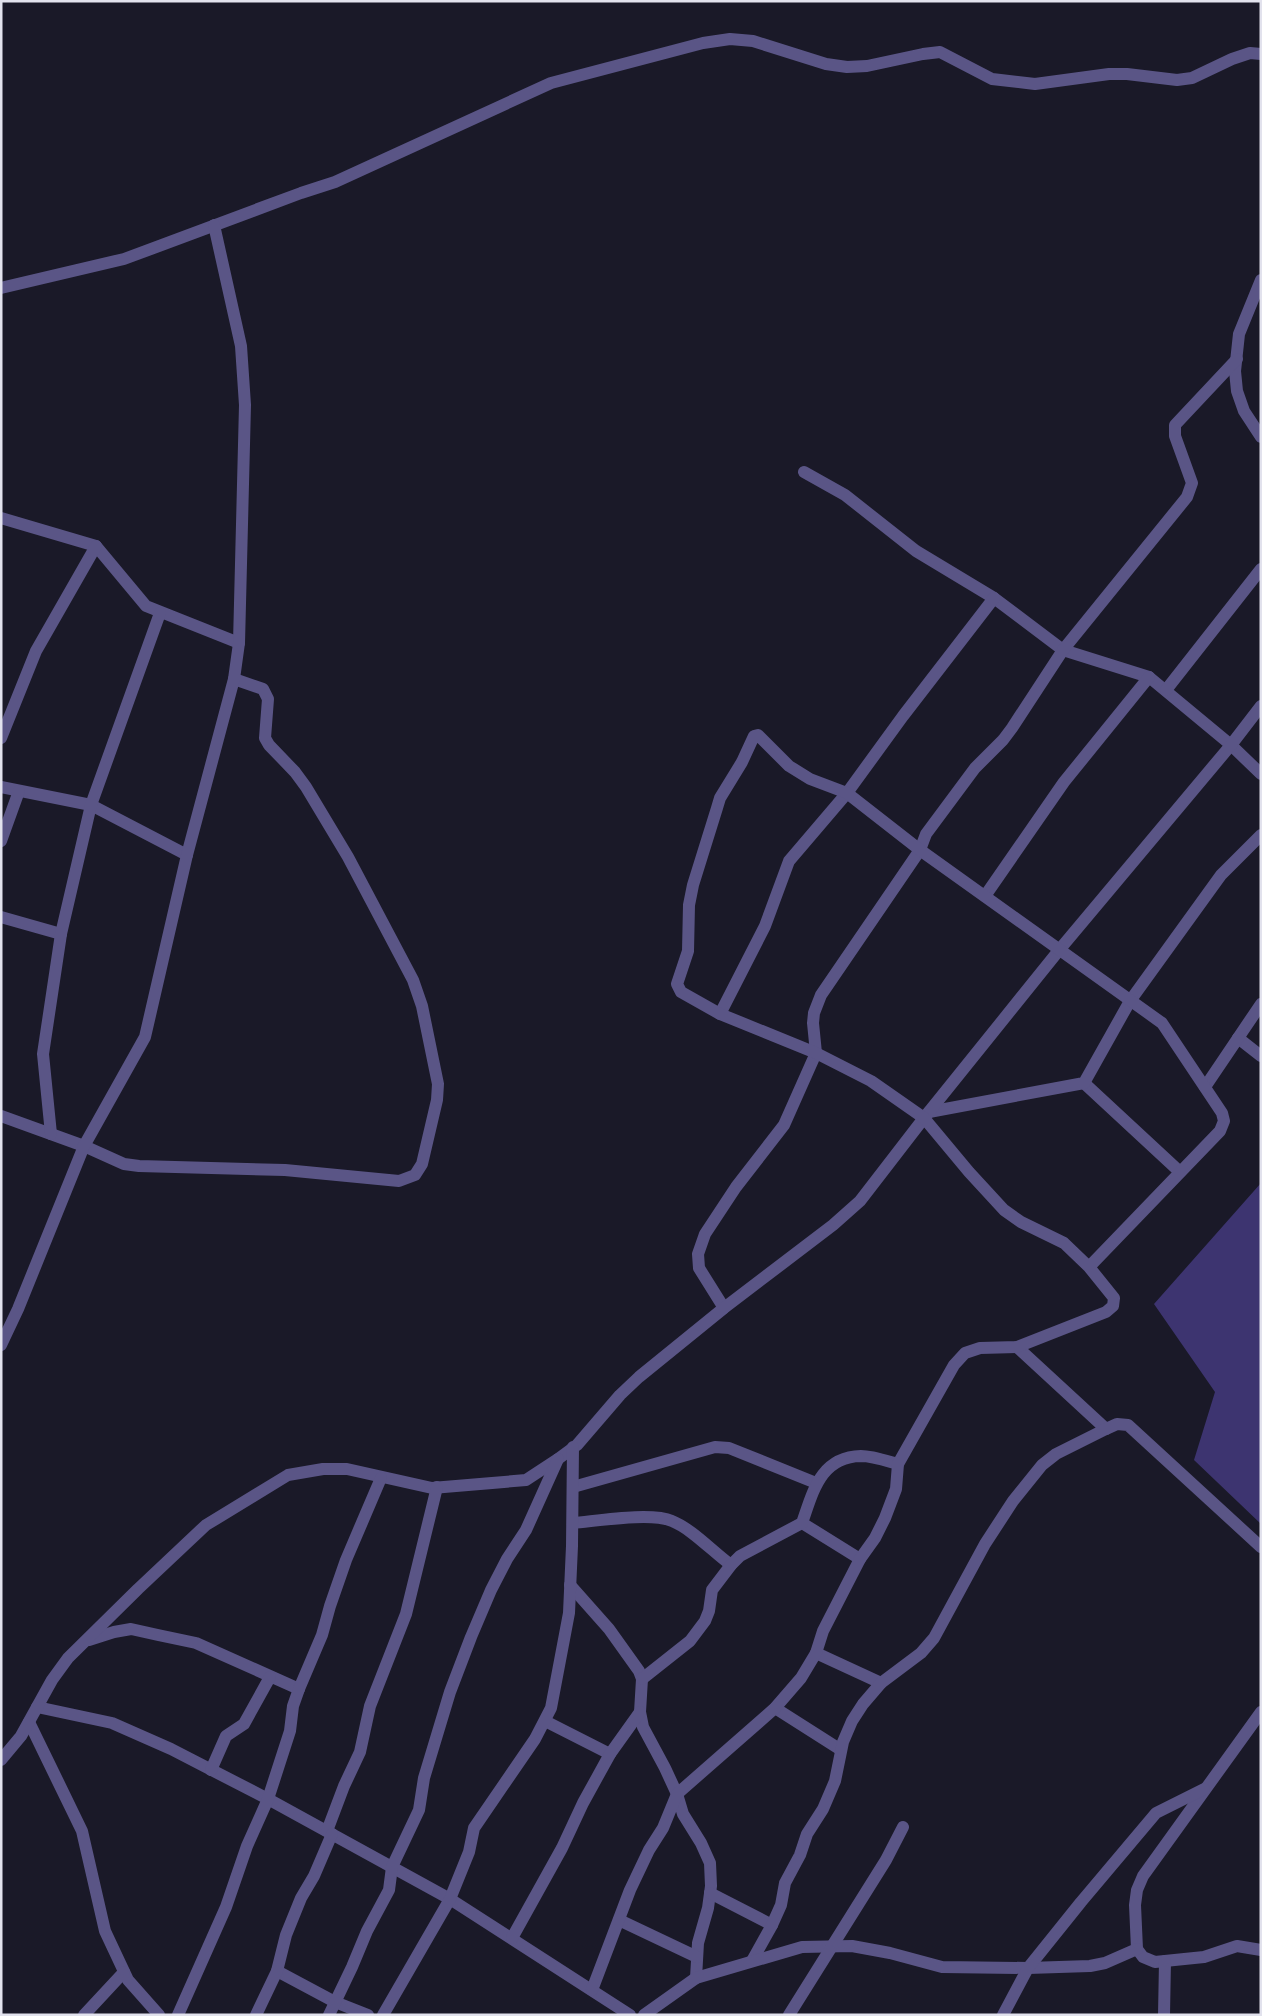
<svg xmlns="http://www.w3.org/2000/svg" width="1262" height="2016" viewBox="0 0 1262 2016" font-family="Quicksand,sans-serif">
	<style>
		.green { fill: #3d3470 }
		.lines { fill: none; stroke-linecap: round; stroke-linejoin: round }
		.minor { stroke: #5a5586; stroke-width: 12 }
	</style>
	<rect width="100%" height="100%" fill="#1a1928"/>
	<path class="green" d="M1261 1183V1524L1194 1460 1215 1392 1154 1304Z"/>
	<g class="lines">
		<g class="minor">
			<path d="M1261 280 1239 334 1235 371 1237 391 1244 411 1261 437"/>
			<path d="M1 288 124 259 301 193 335 182 551 83 703 43 730 39 753 41 826 64 847 67 867 66 923 54 940 52 992 79 1035 84 1109 74H1127L1177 80 1192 78 1232 59 1250 53 1261 54"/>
			<path d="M804 472 845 495 916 551 994 598 1063 650 1149 677 1231 745 1261 774"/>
			<path d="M1 518 96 546 146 606 239 643"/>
			<path d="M1166 690 1261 569"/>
			<path d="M1 738 36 651 96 546"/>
			<path d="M1 787 91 805 187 855"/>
			<path d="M1 841 19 791"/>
			<path d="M985 896 1064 782 1149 677"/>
			<path d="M1 917 61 934"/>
			<path d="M720 1014 765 926 789 861 847 793 903 716 994 598"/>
			<path d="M1238 1038 1261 1056"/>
			<path d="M1084 1083 1180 1172"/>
			<path d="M1205 1087 1261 1004"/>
			<path d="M929 1112 1084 1083 1130 1001 1221 875 1261 835"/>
			<path d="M1 1116 84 1146 124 1164 139 1166 285 1170 399 1181 415 1175 422 1164 437 1100 438 1084 422 1006 413 980 348 857 306 787 295 772 269 745 265 738 268 699 263 689 234 679"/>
			<path d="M51 1134 43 1054 61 934 91 805 160 613"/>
			<path d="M724 1308 699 1268 698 1254 705 1234 736 1187 784 1125 816 1053 813 1023 814 1013 821 995 920 850 926 834 975 768 1003 740 1012 728 1063 650 1187 497 1192 483 1175 436V425L1237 359"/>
			<path d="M1 1345 18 1309 84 1146 145 1037 187 855 234 679 239 643 245 405 241 346 214 225"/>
			<path d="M1017 1347 1106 1429"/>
			<path d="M573 1487 715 1447 729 1448 816 1483"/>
			<path d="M573 1523C597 1521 651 1512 672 1521 692 1529 713 1552 731 1565"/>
			<path d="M802 1523 860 1559"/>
			<path d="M570 1585 609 1629 639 1671 642 1679 640 1712 643 1727 665 1768 677 1794 683 1814 701 1843 710 1863 711 1886 708 1908 698 1943 696 1978"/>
			<path d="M89 1640 114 1632 131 1629 158 1635 196 1643 299 1689"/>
			<path d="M816 1653 881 1683"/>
			<path d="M642 1679 690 1641 705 1621 709 1611 712 1590 731 1565 740 1556 802 1523C813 1492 820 1457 861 1456 872 1456 887 1461 898 1464"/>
			<path d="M37 1707 112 1723 171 1749 268 1799 450 1899 630 2015"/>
			<path d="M775 1708 841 1750"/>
			<path d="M1261 1712 1143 1876 1137 1890 1135 1905 1137 1949 1143 1957 1155 1962 1204 1957 1237 1946 1261 1950"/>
			<path d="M545 1721 610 1754"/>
			<path d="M29 1722 82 1831 105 1931 128 1980 159 2015"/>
			<path d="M1 1760 21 1736 52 1680 68 1658 138 1589 206 1525 288 1475 323 1469H347L432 1488 492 1483 526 1480 558 1459 577 1445 620 1395 639 1377 724 1308 833 1225 860 1201 924 1118 1060 949 1231 745 1261 706"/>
			<path d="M211 1770 226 1736 244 1724 270 1677"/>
			<path d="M327 1831 344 1786 360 1752 370 1706 406 1614 437 1487"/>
			<path d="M710 1893 772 1925"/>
			<path d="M619 1920 697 1957"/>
			<path d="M512 1938 562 1848 583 1803 610 1754 640 1712"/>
			<path d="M752 1961 772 1925 781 1905 785 1883 800 1855 807 1834 823 1809 835 1781 843 1742 852 1721 863 1704 881 1683 921 1653 934 1638 985 1544 1013 1501 1042 1465 1056 1454 1106 1429 1117 1424 1128 1425 1261 1547"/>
			<path d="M277 1971 335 2002 368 2015"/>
			<path d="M592 1990 630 1890 649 1850 663 1828 677 1794 775 1708 801 1678 816 1653 823 1631 860 1559 875 1538 885 1518 896 1489 898 1464 954 1365 965 1353 980 1348 1017 1347 1106 1312 1113 1306 1114 1298 1089 1267 1064 1243 1021 1222 1004 1210 969 1172 924 1118 871 1081 816 1053 720 1014 681 992 677 984 688 951 689 905 693 885 717 808 720 798 742 762 754 736 758 735 789 766 810 779 847 793 920 850 1162 1023 1222 1113 1224 1121 1220 1131 1089 1267"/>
			<path d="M84 2015 124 1972"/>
			<path d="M178 2015 226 1907 247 1846 268 1799 290 1731 293 1706 299 1689 322 1635 330 1606 346 1560 381 1478"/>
			<path d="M256 2015 277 1971 286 1935 301 1898 314 1876 332 1834"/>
			<path d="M329 2015 352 1967 367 1931 389 1890 392 1867 419 1810 424 1778 450 1692 471 1637 491 1590 507 1559 526 1530 558 1459"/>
			<path d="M383 2015 450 1899 469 1852 474 1828 535 1739 551 1708 569 1613 572 1546 573 1447"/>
			<path d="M644 2015 696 1978 802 1947 852 1946 890 1953 942 1967 1028 1968 1090 1966 1105 1963 1137 1949"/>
			<path d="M789 2015 886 1860 903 1827"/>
			<path d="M1003 2015 1028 1968 1081 1902 1156 1813 1204 1789"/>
			<path d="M1164 2015 1165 1961"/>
		</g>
	</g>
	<rect width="1262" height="2016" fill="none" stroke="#e2e2ed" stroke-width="5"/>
</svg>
